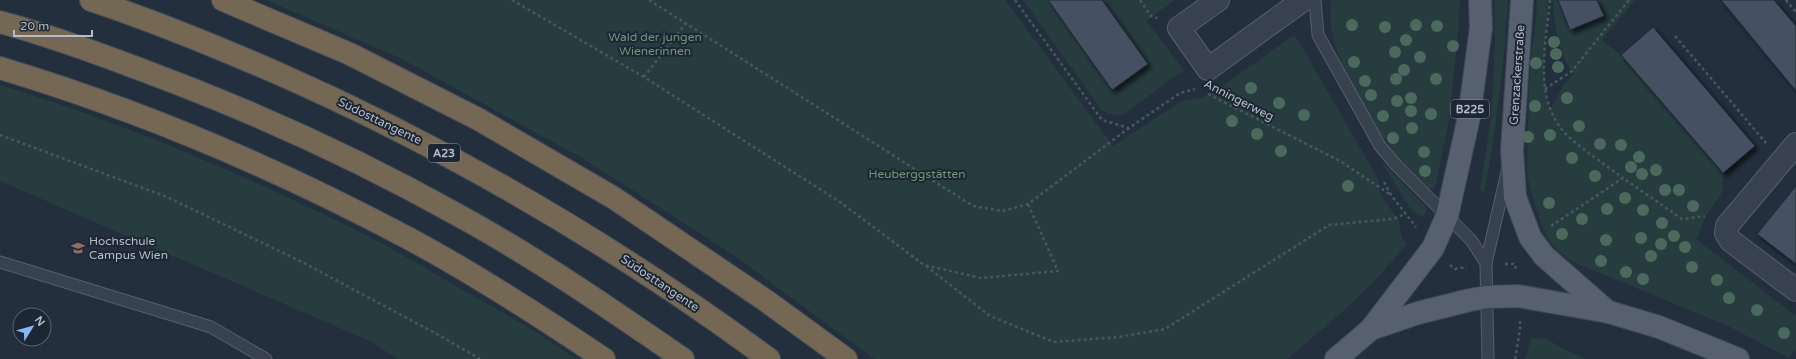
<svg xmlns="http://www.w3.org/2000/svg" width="1796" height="359" viewBox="0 0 1796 359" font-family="'Varela Round',sans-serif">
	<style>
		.green { fill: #263c3f }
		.building { fill: #455162; stroke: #1f2835; filter: url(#shadow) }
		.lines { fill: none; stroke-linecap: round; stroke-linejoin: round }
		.lane-casing { stroke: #565f6c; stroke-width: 13 }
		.street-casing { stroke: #565f6c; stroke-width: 24 }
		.primary-casing { stroke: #414a57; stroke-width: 24 }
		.highway-casing { stroke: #434c59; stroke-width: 24 }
		.path { stroke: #44595c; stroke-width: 2.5; stroke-dasharray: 3 3; stroke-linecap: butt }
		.lane { stroke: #38414e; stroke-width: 11 }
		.street { stroke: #38414e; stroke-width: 22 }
		.primary { stroke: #56606e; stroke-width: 22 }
		.highway { stroke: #746855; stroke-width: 22 }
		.tree { fill: #4b6a5d }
		.labels { text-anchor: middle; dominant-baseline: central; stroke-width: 4; stroke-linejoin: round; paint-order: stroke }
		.shield { fill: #1d2633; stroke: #878f9c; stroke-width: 1 }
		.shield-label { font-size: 11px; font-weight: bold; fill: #b4bcc9 }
		.park-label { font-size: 12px; fill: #6b9a76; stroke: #1d2633 }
		.street-label { font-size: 12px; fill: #b4bcc9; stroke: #1d2633 }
		.poi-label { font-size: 12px; fill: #b4bcc9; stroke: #1d2633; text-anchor: start }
	</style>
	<defs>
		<filter id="shadow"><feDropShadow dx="3.5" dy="3.5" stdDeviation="2" flood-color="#0009"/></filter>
	</defs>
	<rect width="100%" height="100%" fill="#242f3e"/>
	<g class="green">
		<path d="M266 0H1005L1113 146 1183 100 1201 98 1218 89 1294 35 1301 45 1378 179 1381 195 1399 221 1402 238 1407 243C1373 288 1330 323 1287 359H874L735 256 582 158 400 58Z"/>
		<path d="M1023 0H1048L1112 90 1148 64 1102 0H1175L1146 21 1184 70 1123 115 1108 114 1100 108Z"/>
		<path d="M1332 0H1460L1458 36 1448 126 1435 187 1430 190C1419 178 1406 167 1396 154 1370 120 1320 44 1332 0Z"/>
		<path d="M1495 0H1508C1504 65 1496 130 1484 194L1480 189 1491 118 1495 45Z"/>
		<path d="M1537 0H1548C1547 36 1539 75 1550 110L1564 85 1574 73C1560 60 1553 19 1553 0H1635L1602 40 1621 55 1723 173V191L1706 216 1696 239 1796 316V349L1789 358 1728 326 1571 261 1559 252 1548 240 1535 206 1527 174 1529 87 1532 49 1536 23Z"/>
		<path d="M0 85C130 125 256 179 377 241 401 253 424 268 447 281 491 306 536 330 576 359H397L372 342 0 181Z"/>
		<path d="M1381 161 1425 206 1426 211 1423 217 1411 210Z"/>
		<path d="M1531 338 1547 339 1562 348 1585 359H1525Z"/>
	</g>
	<g class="building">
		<path d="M1048 0H1102L1148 64 1112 90Z"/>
		<path d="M1558 0H1597L1604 16 1570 30Z"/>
		<path d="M1721 0H1774L1796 26V91Z"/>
		<path d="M1653 27 1755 146 1723 173 1621 55Z"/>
		<path d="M1796 186V264L1757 234Z"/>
	</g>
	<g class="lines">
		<defs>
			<g id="lane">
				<path d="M1315 0 1318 35 1380 146 1397 166 1471 240 1486 263"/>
				<path d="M0 262 211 327 266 359"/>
				<path d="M1488 359 1486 263 1507 172"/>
			</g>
			<g id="street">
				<path d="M1218 0 1179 28 1208 69 1303 0"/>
				<path d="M1796 144 1727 226 1726 233 1731 241 1796 290"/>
			</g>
			<g id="primary">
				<path d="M1522 0 1512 150 1515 197 1530 237 1544 256 1608 312"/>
				<path d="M1371 329 1433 248 1447 216 1469 117 1481 28 1480 0"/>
				<path d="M1336 359 1371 329 1418 313 1470 300 1487 297 1518 296 1609 312 1659 327 1738 359"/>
			</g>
			<g id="highway">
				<path d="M91 0C154 21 215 46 275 72 452 150 613 244 769 359"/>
				<path d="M223 0 350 54 478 119 614 198 765 300 846 359"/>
				<path d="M0 22C48 35 95 52 142 70 250 110 356 158 456 214 535 257 609 308 683 359"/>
				<path d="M0 68C140 110 276 168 406 237 474 273 540 316 604 359"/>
			</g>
		</defs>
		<use href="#lane" class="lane-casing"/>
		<use href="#street" class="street-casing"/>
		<use href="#primary" class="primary-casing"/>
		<use href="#highway" class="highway-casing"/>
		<g class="path">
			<path d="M512 0 644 77 840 202 924 265 981 278 1058 271 1028 204"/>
			<path d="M649 0 973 206 1003 211 1028 204 1129 128 1180 93 1195 89"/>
			<path d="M1015 0 1102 120 1129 128"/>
			<path d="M1140 0 1151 16 1157 18"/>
			<path d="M1550 0C1546 44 1532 100 1567 135 1581 149 1606 165 1623 178"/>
			<path d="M1786 0 1796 12"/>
			<path d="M1675 36 1766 143"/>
			<path d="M644 77 686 23"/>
			<path d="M1545 89 1572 71 1629 0"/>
			<path d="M1208 94 1340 161 1391 195"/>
			<path d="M0 135 167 197 302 262 435 333 480 359"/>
			<path d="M1384 182 1391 195 1416 227"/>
			<path d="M1551 226 1623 178 1682 219 1705 216"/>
			<path d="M1505 264H1515L1516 272"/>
			<path d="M1450 265 1455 269 1467 267"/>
			<path d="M926 266 990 316 1054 342 1119 337 1165 329 1329 225 1392 219 1406 214"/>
			<path d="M1515 359 1520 329V321"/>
		</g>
		<use href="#lane" class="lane"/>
		<use href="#street" class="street"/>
		<use href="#primary" class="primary"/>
		<use href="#highway" class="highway"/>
	</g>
	<g class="tree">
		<circle cx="1352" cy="25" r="6"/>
		<circle cx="1416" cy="25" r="6"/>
		<circle cx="1437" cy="26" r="6"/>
		<circle cx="1385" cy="27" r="6"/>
		<circle cx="1406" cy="40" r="6"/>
		<circle cx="1554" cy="42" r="6"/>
		<circle cx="1453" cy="46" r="6"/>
		<circle cx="1395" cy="52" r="6"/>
		<circle cx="1556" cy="54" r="6"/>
		<circle cx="1420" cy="57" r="6"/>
		<circle cx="1354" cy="62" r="6"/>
		<circle cx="1536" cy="63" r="6"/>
		<circle cx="1558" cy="67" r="6"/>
		<circle cx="1404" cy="70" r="6"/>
		<circle cx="1396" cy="79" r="6"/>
		<circle cx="1436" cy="79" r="6"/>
		<circle cx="1365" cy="81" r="6"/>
		<circle cx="1251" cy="88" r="6"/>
		<circle cx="1371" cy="95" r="6"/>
		<circle cx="1411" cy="98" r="6"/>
		<circle cx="1567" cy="98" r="6"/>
		<circle cx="1397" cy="101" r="6"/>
		<circle cx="1279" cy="103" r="6"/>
		<circle cx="1535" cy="106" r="6"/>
		<circle cx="1411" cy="111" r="6"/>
		<circle cx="1431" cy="114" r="6"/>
		<circle cx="1304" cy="115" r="6"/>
		<circle cx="1383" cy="116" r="6"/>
		<circle cx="1232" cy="121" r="6"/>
		<circle cx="1579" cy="126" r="6"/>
		<circle cx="1412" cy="128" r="6"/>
		<circle cx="1257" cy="134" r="6"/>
		<circle cx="1550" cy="135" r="6"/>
		<circle cx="1528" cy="137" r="6"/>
		<circle cx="1393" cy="138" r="6"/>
		<circle cx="1600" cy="144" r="6"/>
		<circle cx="1621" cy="145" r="6"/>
		<circle cx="1281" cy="151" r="6"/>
		<circle cx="1424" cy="152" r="6"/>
		<circle cx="1639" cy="157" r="6"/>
		<circle cx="1572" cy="158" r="6"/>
		<circle cx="1631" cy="167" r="6"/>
		<circle cx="1656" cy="170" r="6"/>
		<circle cx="1425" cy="171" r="6"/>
		<circle cx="1642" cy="174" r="6"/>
		<circle cx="1595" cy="176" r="6"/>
		<circle cx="1348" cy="186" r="6"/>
		<circle cx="1665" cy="190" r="6"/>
		<circle cx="1679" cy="190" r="6"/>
		<circle cx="1625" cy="198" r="6"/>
		<circle cx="1549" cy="203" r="6"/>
		<circle cx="1693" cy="206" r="6"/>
		<circle cx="1607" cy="209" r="6"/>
		<circle cx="1643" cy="210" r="6"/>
		<circle cx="1582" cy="219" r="6"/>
		<circle cx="1662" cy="223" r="6"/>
		<circle cx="1562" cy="234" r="6"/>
		<circle cx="1674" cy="236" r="6"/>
		<circle cx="1641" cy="238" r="6"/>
		<circle cx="1606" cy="240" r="6"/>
		<circle cx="1661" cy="244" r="6"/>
		<circle cx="1685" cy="247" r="6"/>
		<circle cx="1651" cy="256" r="6"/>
		<circle cx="1601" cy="261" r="6"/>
		<circle cx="1692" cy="267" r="6"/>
		<circle cx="1626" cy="272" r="6"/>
		<circle cx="1643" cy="279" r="6"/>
		<circle cx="1717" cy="280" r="6"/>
		<circle cx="1729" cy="298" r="6"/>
		<circle cx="1757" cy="310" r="6"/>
		<circle cx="1784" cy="333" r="6"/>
	</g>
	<defs>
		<symbol id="university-bare" viewBox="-9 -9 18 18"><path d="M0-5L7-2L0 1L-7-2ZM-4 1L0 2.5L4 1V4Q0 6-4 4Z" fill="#8d6e63" stroke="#1d2633" stroke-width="2.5" paint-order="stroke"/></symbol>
	</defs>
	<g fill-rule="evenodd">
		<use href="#university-bare" x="68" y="238" width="20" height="20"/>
	</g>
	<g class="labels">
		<g class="shield">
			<rect x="1451" y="100" width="38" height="18" rx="3"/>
			<rect x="428" y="144" width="32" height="18" rx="3"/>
		</g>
		<g class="shield-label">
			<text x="1470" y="109">B225</text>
			<text x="444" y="153">A23</text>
		</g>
		<g class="park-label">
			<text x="655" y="37">Wald der jungen<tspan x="655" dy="14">Wienerinnen</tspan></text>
			<text x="917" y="174">Heuberggstätten</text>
		</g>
		<g class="street-label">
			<text transform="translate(1517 75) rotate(-86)">Grenzackerstraße</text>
			<text transform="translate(1239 100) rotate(27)">Anningerweg</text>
			<text transform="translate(380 121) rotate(26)">Südosttangente</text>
			<text transform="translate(660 283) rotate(34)">Südosttangente</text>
		</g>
		<g class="poi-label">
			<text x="89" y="241">Hochschule<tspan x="89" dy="14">Campus Wien</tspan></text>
		</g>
	</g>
	<g transform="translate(32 327) rotate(53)"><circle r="19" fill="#1d2633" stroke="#59626f"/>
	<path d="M0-3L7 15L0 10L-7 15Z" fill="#8ab4f8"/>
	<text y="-6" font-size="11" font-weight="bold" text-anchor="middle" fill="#b4bcc9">N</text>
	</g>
	<path d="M14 30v6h78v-6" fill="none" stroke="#b4bcc9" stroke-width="2"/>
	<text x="20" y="30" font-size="12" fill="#b4bcc9" stroke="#1d2633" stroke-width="3" paint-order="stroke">20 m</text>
</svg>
